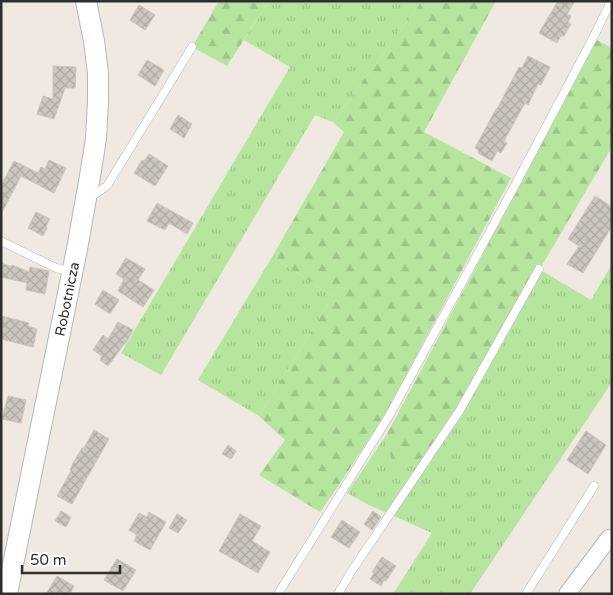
<svg xmlns="http://www.w3.org/2000/svg" width="613" height="595" viewBox="0 0 613 595" font-family="'Varela Round',sans-serif">
	<style>
		.grass { fill: url(#grass-tufts) }
		.forest { fill: url(#forest-firs) }
		.building { fill: url(#building-cross-hatch); stroke: #cbc5ba }
		.lines { fill: none; stroke-linecap: round; stroke-linejoin: round }
		.service-casing { stroke: #b4b7c1; stroke-width: 9 }
		.minor-casing { stroke: #b4b7c1; stroke-width: 18 }
		.tertiary-casing { stroke: #b4b7c1; stroke-width: 22 }
		.service { stroke: #fff; stroke-width: 8 }
		.minor { stroke: #fff; stroke-width: 16 }
		.tertiary { stroke: #fff; stroke-width: 20 }
		.labels { text-anchor: middle; dominant-baseline: central; stroke-width: 4.5; stroke-linejoin: round; paint-order: stroke }
		.street-label { font-size: 14px; fill: #2e2e2e; stroke: #fff }
	</style>
	<defs>
		<pattern id="grass-tufts" width="24" height="20" patternUnits="userSpaceOnUse" patternTransform="scale(1.25)"><rect width="24" height="20" fill="#b6e59e"/><path d="M3 7l-1-3M5 7V3M7 7l1-3M15 17l-1-3M17 17v-4M19 17l1-3" fill="none" stroke="#9dc588"/></pattern>
		<pattern id="forest-firs" width="22" height="20" patternUnits="userSpaceOnUse" patternTransform="scale(1.25)"><rect width="22" height="20" fill="#b6e59e"/><path d="M5 1l3.5 6h-7zM16 11l3.5 6h-7z" fill="#9dc588"/></pattern>
		<pattern id="building-cross-hatch" width="8" height="8" patternUnits="userSpaceOnUse" patternTransform="scale(1.25)"><rect width="8" height="8" fill="#cbc7bf"/><path d="M0 0l8 8M0 8l8-8" fill="none" stroke="#afaba4"/></pattern>
	</defs>
	<rect width="100%" height="100%" fill="#efe9e1"/>
	<g class="grass">
		<path d="M269 1H422L333 122 315 115 161 375 121 353 290 67 244 40Z"/>
		<path d="M272 257 333 296 259 416 198 380Z"/>
		<path d="M612 264V382L470 594H393L432 533 367 504 347 493 387 434 392 466 539 269 591 300Z"/>
	</g>
	<g class="forest">
		<path d="M219 1H269L227 66 192 47Z"/>
		<path d="M422 1H496L424 132 511 178 387 411 337 488 320 512 259 475 285 440 259 416 333 296 272 257 344 132 333 122Z"/>
		<path d="M597 40 612 48V147L429 456 392 466 387 434Z"/>
	</g>
	<g class="building">
		<path d="M558 1H575L567 14 571 16 568 22 571 24 564 36H561L557 43 539 33Z"/>
		<path d="M139 5 155 15 145 30 130 20Z"/>
		<path d="M528 56 550 67 541 85 538 84 528 105 525 103 504 141 507 143 501 153 497 151 492 161 478 153 479 151 475 148 496 109H497L519 67 522 68Z"/>
		<path d="M147 60 164 70 155 86 138 75Z"/>
		<path d="M53 66 76 67 75 88H65L54 119 37 114 43 96 53 99Z"/>
		<path d="M178 115 192 124 184 138 170 129Z"/>
		<path d="M149 154 168 166 155 186 134 173 142 160 144 161Z"/>
		<path d="M49 160 66 168 54 193 21 176 1 214V186L14 161 38 173 41 167 45 169Z"/>
		<path d="M595 196 612 207V226L583 273 567 264 579 246 568 239Z"/>
		<path d="M157 203 193 223 187 234 169 223 165 230 147 221Z"/>
		<path d="M36 212 50 219 46 226 47 228 43 236 28 228Z"/>
		<path d="M126 258 145 269 138 280 154 290 143 307 118 291 124 279 116 274Z"/>
		<path d="M1 263 12 267V265L29 272 30 267 49 271 45 294 26 290 27 283 1 277Z"/>
		<path d="M103 290 119 300 110 314 95 304Z"/>
		<path d="M1 316 29 323 28 326 37 329 33 347 1 339Z"/>
		<path d="M118 322 133 330 126 343H125L108 366 100 360 102 356 93 350 103 335 108 339Z"/>
		<path d="M8 396 26 400 21 423 2 419Z"/>
		<path d="M94 430 109 439 72 504 57 496 71 471 70 470 73 463 82 448H84Z"/>
		<path d="M586 431 606 445 588 474 567 460Z"/>
		<path d="M228 445 236 451 231 459 222 454Z"/>
		<path d="M61 511 71 517 66 527 55 521Z"/>
		<path d="M373 511 381 517 372 530 364 524Z"/>
		<path d="M149 512 166 522 150 550 134 541 137 535 129 530 139 513 147 517Z"/>
		<path d="M177 514 187 520 178 533 169 528Z"/>
		<path d="M240 514 261 526 252 541 270 552 258 573 219 551Z"/>
		<path d="M342 520 360 532 349 548 331 537Z"/>
		<path d="M382 557 396 566 386 581 384 580 381 586 370 579 374 573 372 572Z"/>
		<path d="M117 559 136 570 123 591 104 580Z"/>
		<path d="M57 576 74 586 70 594H46Z"/>
	</g>
	<g class="lines">
		<defs>
			<g id="service">
				<path d="M95 194 107 186 192 47"/>
				<path d="M1 241 56 268 72 272"/>
				<path d="M278 594 389 416 513 189 594 36 611 1"/>
				<path d="M338 594 351 572 460 410 539 269"/>
				<path d="M526 594 594 486"/>
			</g>
			<path id="minor" d="M567 594 609 538"/>
			<g id="tertiary">
				<path id="s1" d="M7 594 77 249 90 176 96 139 98 101V73L94 41 86 1"/>
			</g>
		</defs>
		<use href="#service" class="service-casing"/>
		<use href="#minor" class="minor-casing"/>
		<use href="#tertiary" class="tertiary-casing"/>
		<use href="#service" class="service"/>
		<use href="#minor" class="minor"/>
		<use href="#tertiary" class="tertiary"/>
	</g>
	<g class="labels">
		<g class="street-label">
			<text stroke="none"><textPath href="#s1" startOffset="301">Robotnicza</textPath></text>
		</g>
	</g>
	<rect width="613" height="595" fill="none" stroke="#2e2e2e" stroke-width="5"/>
	<path d="M22 565v8h98v-8" fill="none" stroke="#2e2e2e" stroke-width="2.5"/>
	<text x="30" y="565" font-size="15" fill="#2e2e2e" stroke="#ffffff" stroke-width="4" paint-order="stroke">50 m</text>
</svg>
